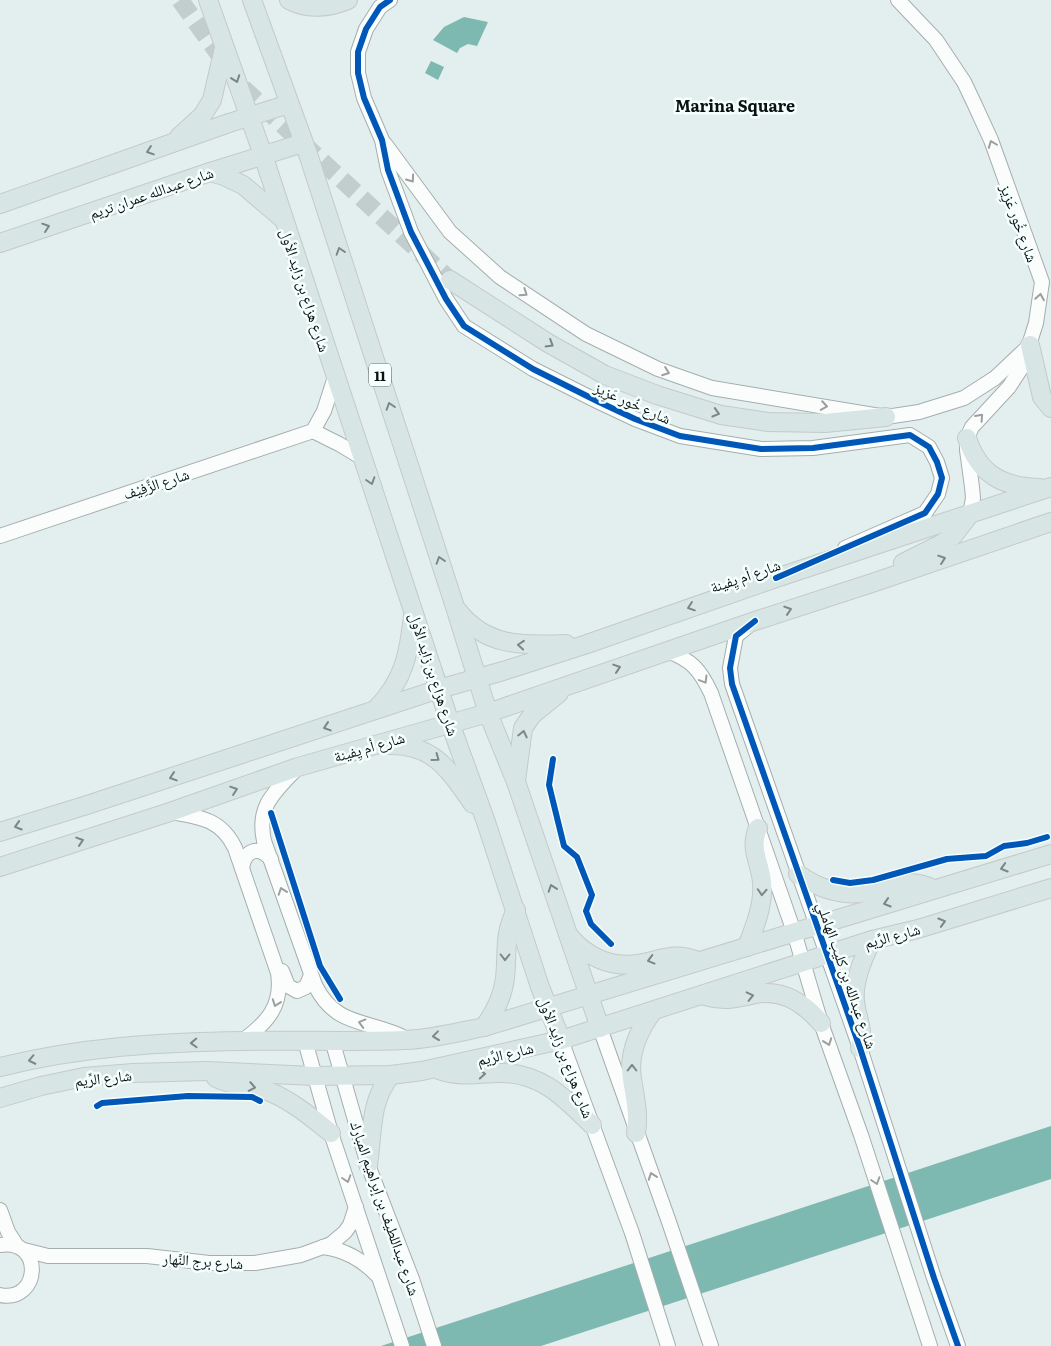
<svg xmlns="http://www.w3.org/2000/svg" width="1051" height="1346" viewBox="0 0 1051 1346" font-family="Literata,'Noto Naskh Arabic',serif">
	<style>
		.water { fill: #7db8b1 }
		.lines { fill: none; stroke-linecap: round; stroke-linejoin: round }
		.major-tunnel { stroke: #c2cecd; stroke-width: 18; stroke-dasharray: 18 9; stroke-linecap: butt }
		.minor-casing { stroke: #a5aead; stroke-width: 16 }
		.major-casing { stroke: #c4cac9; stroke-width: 20 }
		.minor { stroke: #fbfdfc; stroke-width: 14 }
		.major { stroke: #d7e5e4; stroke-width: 18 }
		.cycleway-casing { stroke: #f5fffd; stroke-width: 9 }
		.cycleway { stroke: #0057b8; stroke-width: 6 }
		.oneway { stroke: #7b8685 }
		.oneway2 { stroke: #9b9f9e }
		.labels { text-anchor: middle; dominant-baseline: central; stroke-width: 5; stroke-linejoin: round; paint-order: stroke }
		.shield { fill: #f5fffd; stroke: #505958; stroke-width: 1 }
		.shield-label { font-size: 14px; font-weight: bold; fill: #0a1211 }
		.street-label { font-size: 15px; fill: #0a1211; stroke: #f5fffd }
		.neighbourhood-label { font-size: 16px; font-weight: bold; fill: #0a1211; stroke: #f5fffd }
	</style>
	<rect width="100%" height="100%" fill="#e3efee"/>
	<g class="water">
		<path d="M464 17 488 22 477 46 468 44 460 48 457 53 433 40 444 27Z"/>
		<path d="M431 61 444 67 438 80 425 73Z"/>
		<path d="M1051 1126V1179L541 1346H381Z"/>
	</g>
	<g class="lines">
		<path class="major-tunnel" d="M180 0 243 88 450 280"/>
		<defs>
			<g id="minor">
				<path d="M390 0 380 7 366 29 358 52V73L364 98 382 140 388 170 411 232 446 299 464 326 533 369 599 402 635 419 680 436 761 449 813 448 910 435 929 447 937 462 942 478 938 494 925 513 845 548"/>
				<path d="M898 0 936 40 964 82 974 103 991 140 1042 282 1036 323 1022 367 1009 387 972 427 967 438V450L972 487 973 498 970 514"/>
				<path d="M385 144 450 232 500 277 586 334 658 369 712 388 886 417 919 412 964 398 995 378 1030 345"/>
				<path d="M313 431 339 444 364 459"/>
				<path d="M0 536 313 431 324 411 335 377"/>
				<path d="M748 626 736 636 730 668 732 684 860 1048 934 1278 958 1346"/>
				<path d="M667 651C692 660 700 670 711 693L794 932 821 1023 861 1135 930 1346"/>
				<path d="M298 767C276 791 256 805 264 841L315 985C336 1029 371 1019 407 1039"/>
				<path d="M171 812C200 817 221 819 235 848L278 973C283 1006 267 1023 242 1041"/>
				<path d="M242 868C245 850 258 845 271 859"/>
				<path d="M282 971 288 986 297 991 306 987 311 975"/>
				<path d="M600 1028 669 1222 711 1346"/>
				<path d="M332 1040 368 1165 412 1279 434 1346"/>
				<path d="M561 1040 632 1233 668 1346"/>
				<path d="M305 1041 331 1133 402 1346"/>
				<path d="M0 1210 8 1232 17 1246"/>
				<path d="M0 1245C44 1238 41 1303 0 1295"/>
				<path d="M323 1247C345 1250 361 1259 377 1275"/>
				<path d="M24 1250 48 1256H147L209 1263H255L301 1255 331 1244 345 1232 350 1225 356 1207"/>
			</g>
			<g id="major">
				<path d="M208 0 263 155 450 723 486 822 540 987 561 1040"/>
				<path d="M252 0 308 154 455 607 488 713 516 782 600 1028"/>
				<path d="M289 0C307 10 329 8 348 0"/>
				<path d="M179 137 202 116 212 100 224 48"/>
				<path d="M210 172 224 176 243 185 283 219"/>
				<path d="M0 204 229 123 289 104"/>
				<path d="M0 243 210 172 303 143"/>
				<path d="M450 280 548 343 605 375 657 395 721 415 768 422 825 423 886 417"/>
				<path d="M1030 345 1042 397 1051 408"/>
				<path d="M967 438C979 475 1003 487 1040 488"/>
				<path d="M903 563 941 544 953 536 970 514"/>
				<path d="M458 611C487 648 524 645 566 644"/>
				<path d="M376 709C404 681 409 653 413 615"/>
				<path d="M389 745C434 744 449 770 473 804"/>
				<path d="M516 781 523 728 532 715 559 693"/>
				<path d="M0 832 87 805 439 689 503 671 587 644 776 578 1051 487"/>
				<path d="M0 867 170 812 298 767 488 713 755 621 875 582 1051 522"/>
				<path d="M798 874C817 888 843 897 867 892 894 887 906 876 934 889"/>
				<path d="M570 937C587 957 611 968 638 964 662 960 673 951 698 961"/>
				<path d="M747 947C755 926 764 904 762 882 760 861 749 849 758 828"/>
				<path d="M705 996C724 1002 737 998 756 994 783 989 804 1003 821 1023"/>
				<path d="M484 1027C495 1012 503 996 505 978 508 951 503 936 516 910"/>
				<path d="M860 1048C864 1029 857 1019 855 1001 853 981 863 958 872 940"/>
				<path d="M0 1067C80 1047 161 1042 244 1041 298 1040 352 1042 406 1040 432 1039 459 1032 484 1027L1051 854"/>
				<path d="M439 1070C459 1077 477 1074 497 1073 540 1071 565 1098 592 1125"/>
				<path d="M216 1078C231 1086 248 1084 265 1090 290 1099 311 1117 331 1133"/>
				<path d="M0 1098 41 1086 84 1077 133 1073 207 1071 314 1076 391 1075 422 1071 561 1040 872 940 918 929 1051 888"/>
				<path d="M636 1133C639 1114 635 1098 632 1079 628 1053 638 1031 653 1011"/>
				<path d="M368 1165C373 1133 369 1102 391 1075"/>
			</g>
		</defs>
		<use href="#minor" class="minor-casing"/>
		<use href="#major" class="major-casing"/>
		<use href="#minor" class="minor"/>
		<use href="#major" class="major"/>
		<defs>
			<g id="cycleway">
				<path d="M390 0 380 7 366 29 358 52V73L364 98 382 140 388 170 411 232 446 299 464 326 533 369 599 402 635 419 680 436 761 449 813 448 910 435 929 447 937 462 942 478 938 494 925 513 776 578"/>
				<path d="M755 621 736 636 730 668 732 684 860 1048 934 1278 958 1346"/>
				<path d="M553 759 549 785 564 846 577 857 592 895 586 911 591 924 611 944"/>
				<path d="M271 813 320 966 340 999"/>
				<path d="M833 880 850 883 873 880 947 859 986 856 1004 846 1027 843 1047 837"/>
				<path d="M97 1106 102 1103 188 1096 252 1097 260 1101"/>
			</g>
		</defs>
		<use href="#cycleway" class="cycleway-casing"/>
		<use href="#cycleway" class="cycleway"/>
	</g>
	<defs><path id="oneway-chevron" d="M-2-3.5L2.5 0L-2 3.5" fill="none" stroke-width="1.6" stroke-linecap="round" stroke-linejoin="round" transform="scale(1.25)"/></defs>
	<g class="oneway">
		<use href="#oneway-chevron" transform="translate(236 79) rotate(70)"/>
		<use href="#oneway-chevron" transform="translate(150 151) rotate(161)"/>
		<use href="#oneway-chevron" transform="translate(46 227) rotate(-19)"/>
		<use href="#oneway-chevron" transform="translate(340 251) rotate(-108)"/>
		<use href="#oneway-chevron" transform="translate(550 344) rotate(31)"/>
		<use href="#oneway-chevron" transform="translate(390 406) rotate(-108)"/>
		<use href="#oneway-chevron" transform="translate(716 413) rotate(16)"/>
		<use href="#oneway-chevron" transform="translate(371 481) rotate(72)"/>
		<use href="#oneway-chevron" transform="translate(942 559) rotate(-19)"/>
		<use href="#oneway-chevron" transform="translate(440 560) rotate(-108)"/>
		<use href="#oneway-chevron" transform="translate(691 607) rotate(161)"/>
		<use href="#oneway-chevron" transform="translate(788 610) rotate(-18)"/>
		<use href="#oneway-chevron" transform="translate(521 645) rotate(-175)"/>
		<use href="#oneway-chevron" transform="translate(617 668) rotate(-18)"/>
		<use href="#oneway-chevron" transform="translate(327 727) rotate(162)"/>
		<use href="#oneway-chevron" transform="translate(523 734) rotate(-77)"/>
		<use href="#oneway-chevron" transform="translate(436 758) rotate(36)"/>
		<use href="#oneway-chevron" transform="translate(173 777) rotate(162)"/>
		<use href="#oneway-chevron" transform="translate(234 790) rotate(-19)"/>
		<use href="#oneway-chevron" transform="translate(18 826) rotate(163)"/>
		<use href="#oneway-chevron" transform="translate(80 841) rotate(-18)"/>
		<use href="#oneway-chevron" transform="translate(1004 868) rotate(163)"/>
		<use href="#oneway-chevron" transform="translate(552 888) rotate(-109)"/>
		<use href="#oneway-chevron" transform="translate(762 892) rotate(93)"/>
		<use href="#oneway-chevron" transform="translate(887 903) rotate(163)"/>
		<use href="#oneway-chevron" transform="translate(942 922) rotate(-17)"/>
		<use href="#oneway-chevron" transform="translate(505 957) rotate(90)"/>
		<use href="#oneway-chevron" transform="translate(651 960) rotate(165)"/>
		<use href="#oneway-chevron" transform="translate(750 996) rotate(-13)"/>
		<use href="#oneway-chevron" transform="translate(436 1036) rotate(173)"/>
		<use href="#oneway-chevron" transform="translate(194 1043) rotate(178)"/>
		<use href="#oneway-chevron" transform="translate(32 1060) rotate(168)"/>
		<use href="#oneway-chevron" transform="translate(632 1068) rotate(-90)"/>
		<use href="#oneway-chevron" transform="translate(482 1074) rotate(-4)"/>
		<use href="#oneway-chevron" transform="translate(252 1087) rotate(11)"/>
	</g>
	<g class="oneway2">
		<use href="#oneway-chevron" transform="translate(992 144) rotate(-111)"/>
		<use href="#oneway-chevron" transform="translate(411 179) rotate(54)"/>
		<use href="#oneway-chevron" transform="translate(524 293) rotate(34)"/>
		<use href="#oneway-chevron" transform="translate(1040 297) rotate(-81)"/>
		<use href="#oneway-chevron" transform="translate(666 372) rotate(20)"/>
		<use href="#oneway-chevron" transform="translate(824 406) rotate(9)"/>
		<use href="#oneway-chevron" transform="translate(980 417) rotate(-48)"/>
		<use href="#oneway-chevron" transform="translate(704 680) rotate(59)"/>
		<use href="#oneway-chevron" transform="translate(282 891) rotate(-109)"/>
		<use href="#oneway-chevron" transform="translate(276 1003) rotate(110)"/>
		<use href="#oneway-chevron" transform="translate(362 1023) rotate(-165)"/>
		<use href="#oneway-chevron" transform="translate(828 1042) rotate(70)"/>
		<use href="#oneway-chevron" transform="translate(652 1176) rotate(-110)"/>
		<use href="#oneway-chevron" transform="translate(347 1179) rotate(72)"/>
		<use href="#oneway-chevron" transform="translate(876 1181) rotate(72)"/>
	</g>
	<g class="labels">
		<rect class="shield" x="369" y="363.5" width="22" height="23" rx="4"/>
		<g class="shield-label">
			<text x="380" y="375">11</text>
		</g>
		<g class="street-label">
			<text transform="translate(151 192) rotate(-19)">شارع عبدالله عمران تريم</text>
			<text transform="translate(1020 223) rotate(70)">شارع خُور عَزِيز</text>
			<text transform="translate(306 290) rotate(72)">شارع هزاع بن زايد الأول</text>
			<text transform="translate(633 402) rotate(24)">شارع خُور عَزِيز</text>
			<text transform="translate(156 483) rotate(-18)">شارع الزَّفِيْف</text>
			<text transform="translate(745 575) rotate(-19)">شارع أم يِفينة</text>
			<text transform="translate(435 674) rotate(72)">شارع هزاع بن زايد الأول</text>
			<text transform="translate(369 746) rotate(-16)">شارع أم يِفينة</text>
			<text transform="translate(892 935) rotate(-15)">شارع الرِّيم</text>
			<text transform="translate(848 975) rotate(71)">شارع عبدالله بن كليب الهاملي</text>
			<text transform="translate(505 1053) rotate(-13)">شارع الرِّيم</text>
			<text transform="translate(567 1057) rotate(69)">شارع هزاع بن زايد الأول</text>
			<text transform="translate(103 1077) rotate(-6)">شارع الرِّيم</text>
			<text transform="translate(386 1208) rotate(71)">شارع عبداللطيف بن إبراهيم المبارك</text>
			<text transform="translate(203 1260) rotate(4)">شارع برج النَّهار</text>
		</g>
		<g class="neighbourhood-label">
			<text x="735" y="105">Marina Square</text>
		</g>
	</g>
</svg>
